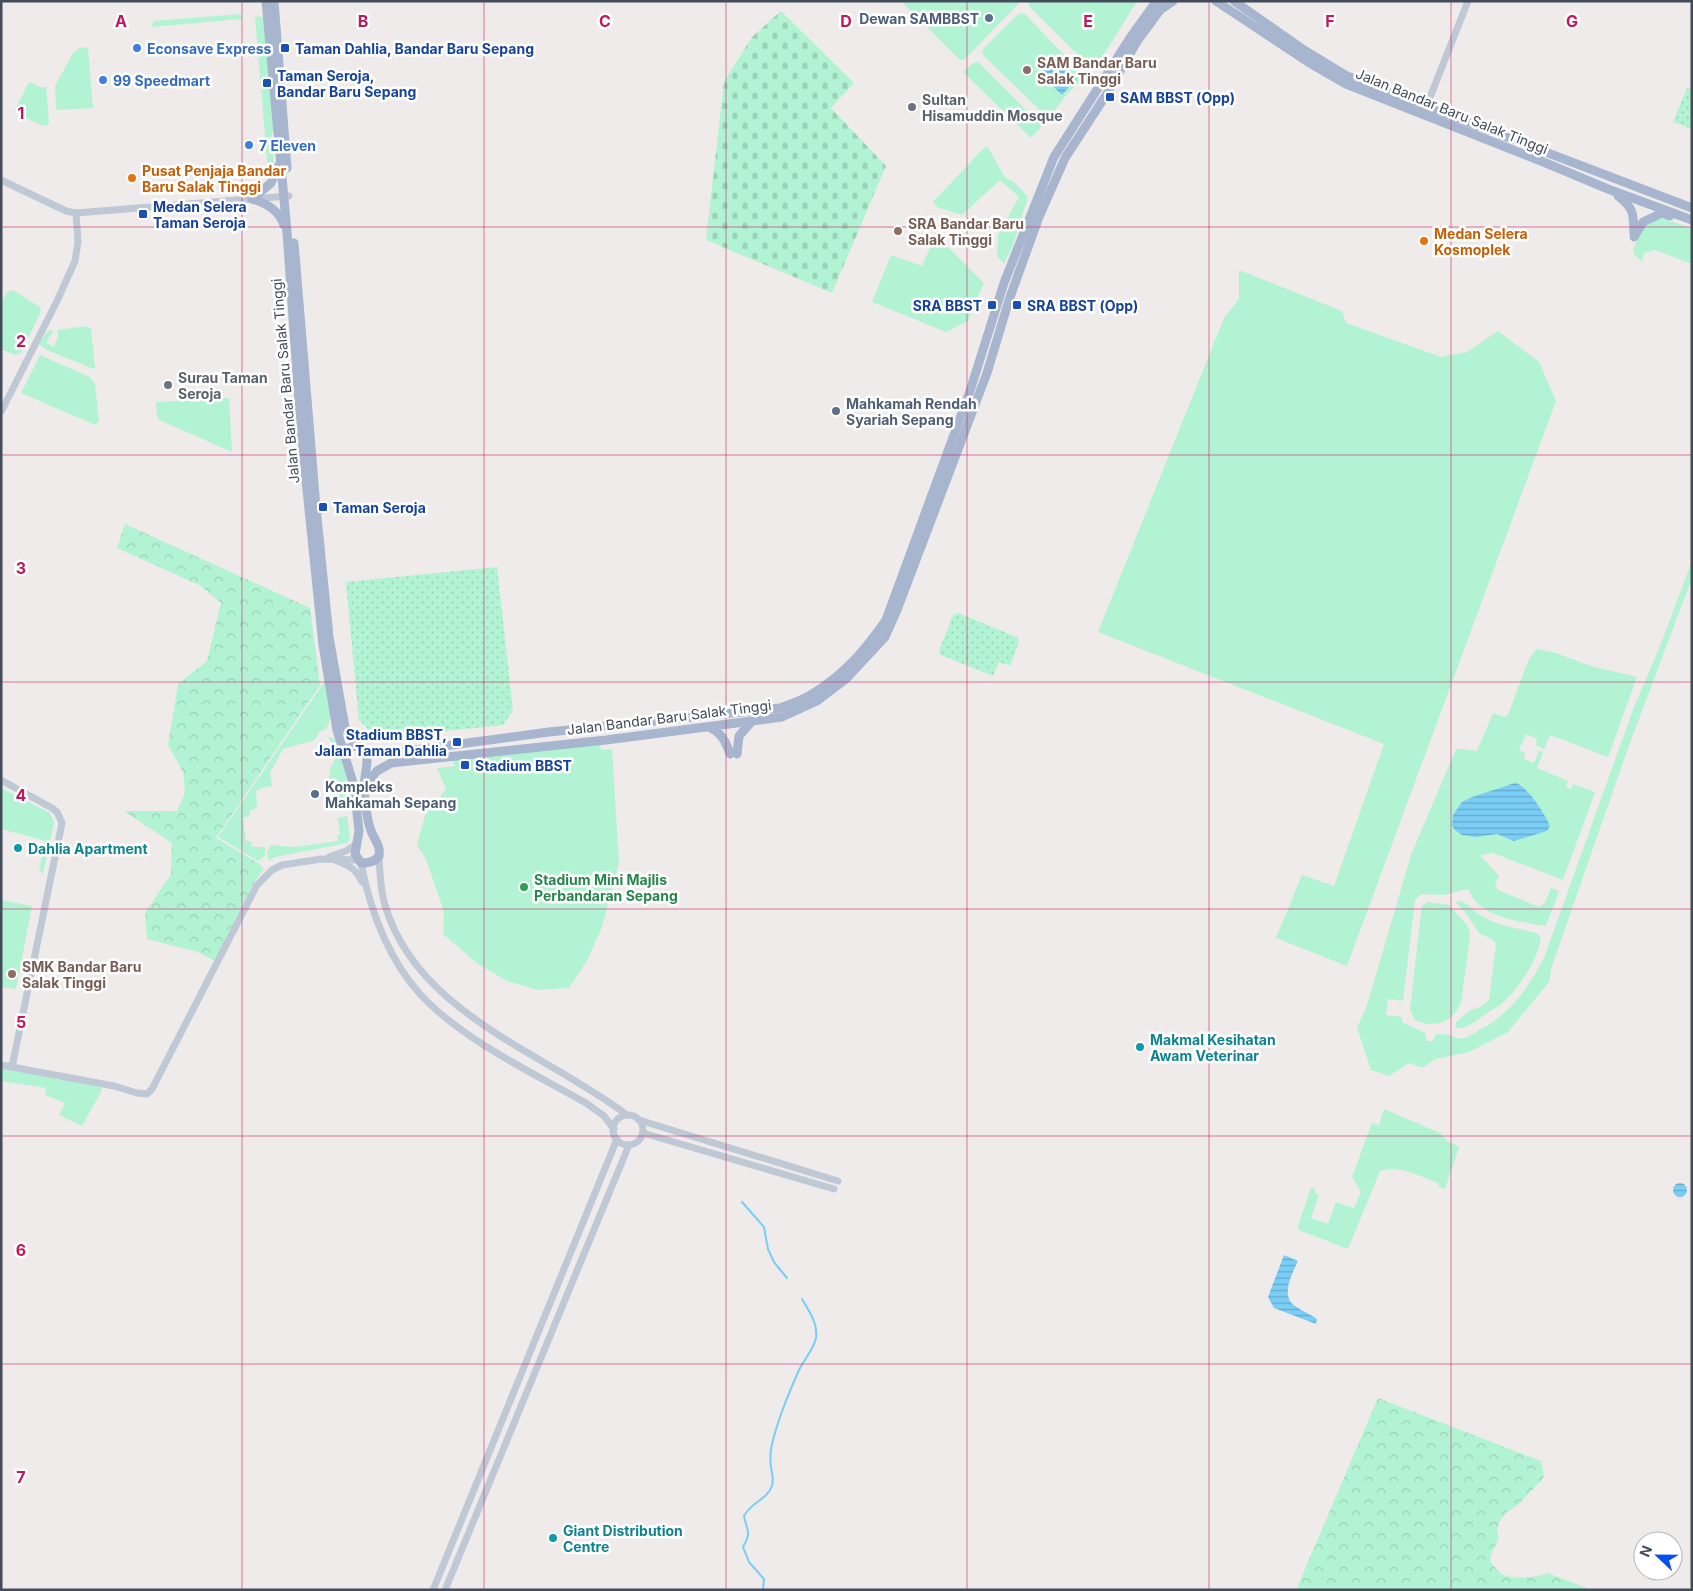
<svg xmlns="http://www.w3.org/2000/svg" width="1693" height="1591" viewBox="0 0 1693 1591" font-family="Inter,sans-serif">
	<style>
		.grass { fill: #b2f3d3 }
		.forest { fill: url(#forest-crowns) }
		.cemetery { fill: url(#cemetery-stones) }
		.park { fill: url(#park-dots) }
		.water { fill: url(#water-rules) }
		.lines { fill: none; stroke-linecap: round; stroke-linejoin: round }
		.stream { stroke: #7acdf5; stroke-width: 2 }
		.minor { stroke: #bfc8d5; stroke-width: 7 }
		.major { stroke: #a7b6ce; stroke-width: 9 }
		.grid { fill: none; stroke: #c2185b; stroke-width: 1; stroke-opacity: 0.55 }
		.service-dot { fill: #5c6f8a; stroke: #fff; stroke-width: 2 }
		.shop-dot { fill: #3f7fe0; stroke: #fff; stroke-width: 2 }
		.transit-dot { fill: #1a4fb4; stroke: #fff; stroke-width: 2 }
		.education-dot { fill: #8d6e63; stroke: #fff; stroke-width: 2 }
		.worship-dot { fill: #6b7280; stroke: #fff; stroke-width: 2 }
		.food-dot { fill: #e8710a; stroke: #fff; stroke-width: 2 }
		.culture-dot { fill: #0f9aa8; stroke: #fff; stroke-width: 2 }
		.leisure-dot { fill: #2e9e5b; stroke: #fff; stroke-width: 2 }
		.labels { text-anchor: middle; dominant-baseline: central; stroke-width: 5; stroke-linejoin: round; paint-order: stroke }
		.service-label { font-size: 14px; font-weight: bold; fill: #4e5e75; stroke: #fff; text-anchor: start }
		.shop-label { font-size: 14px; font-weight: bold; fill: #366cbe; stroke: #fff; text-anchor: start }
		.transit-label { font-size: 14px; font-weight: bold; fill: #164399; stroke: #fff; text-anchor: start }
		.education-label { font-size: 14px; font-weight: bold; fill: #785e54; stroke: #fff; text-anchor: start }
		.worship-label { font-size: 14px; font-weight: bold; fill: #5b616d; stroke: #fff; text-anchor: start }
		.street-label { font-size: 14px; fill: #424c5a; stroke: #fff }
		.food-label { font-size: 14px; font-weight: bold; fill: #c56008; stroke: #fff; text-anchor: start }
		.culture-label { font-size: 14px; font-weight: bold; fill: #0d838f; stroke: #fff; text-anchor: start }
		.leisure-label { font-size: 14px; font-weight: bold; fill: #27864d; stroke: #fff; text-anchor: start }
		.grid-label { font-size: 16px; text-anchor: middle; font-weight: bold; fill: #c2185b; stroke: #fff; stroke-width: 5; stroke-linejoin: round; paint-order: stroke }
	</style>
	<defs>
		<pattern id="forest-crowns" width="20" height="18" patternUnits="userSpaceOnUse" patternTransform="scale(1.25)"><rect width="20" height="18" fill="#b2f3d3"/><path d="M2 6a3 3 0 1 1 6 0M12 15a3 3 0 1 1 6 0" fill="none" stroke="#9ad2b7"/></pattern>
		<pattern id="cemetery-stones" width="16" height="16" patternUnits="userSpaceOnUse" patternTransform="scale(1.25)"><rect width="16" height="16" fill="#b2f3d3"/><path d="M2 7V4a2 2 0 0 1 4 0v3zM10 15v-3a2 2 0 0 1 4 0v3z" fill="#9ad2b7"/></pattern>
		<pattern id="park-dots" width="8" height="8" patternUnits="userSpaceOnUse" patternTransform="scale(1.25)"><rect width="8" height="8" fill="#b2f3d3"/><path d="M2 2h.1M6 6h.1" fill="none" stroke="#9ad2b7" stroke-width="1.8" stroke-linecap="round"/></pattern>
		<pattern id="water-rules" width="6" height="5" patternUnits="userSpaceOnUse" patternTransform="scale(1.25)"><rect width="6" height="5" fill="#7acdf5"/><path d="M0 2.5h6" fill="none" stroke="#66a9c9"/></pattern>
	</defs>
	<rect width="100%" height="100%" fill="#efebeb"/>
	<g class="grass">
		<path d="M901 1H1021L964 60H960Z"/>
		<path d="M1030 1H1137L1096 67H1090L1029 6Z"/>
		<path d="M1021 13 1025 14 1085 77 1066 95 1049 119 984 56 982 52 984 48 1017 15Z"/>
		<path d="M240 14 242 16 241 19 153 27 152 25 154 21Z"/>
		<path d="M260 16 264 19 270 74 263 78 264 86 271 88 275 128 272 132 274 168 269 183 255 17Z"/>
		<path d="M81 47 88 48 93 108 56 110 55 86 73 53Z"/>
		<path d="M978 62 1042 126 1031 138 963 72 973 63Z"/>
		<path d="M30 82 40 87H46L49 121 48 125 43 126 14 112 28 84Z"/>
		<path d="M987 146 1003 174 1006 178 1014 182 1028 197 1013 245 1004 264 997 256 998 235 1019 197 1000 180 962 215 937 207 933 202 983 149Z"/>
		<path d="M1658 217 1692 228V264L1655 250 1644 253 1642 262 1634 254 1633 250 1642 228Z"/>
		<path d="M936 235 984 283 968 321 946 332 872 302 891 255 922 266Z"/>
		<path d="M1239 270 1342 311 1346 323 1441 357 1467 352 1498 331 1539 362 1556 401 1347 966 1276 938 1302 875 1334 886 1384 744 1098 632 1224 318 1239 299Z"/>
		<path d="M13 290 40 307 41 311 21 353 15 355 1 349V303L6 293Z"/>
		<path d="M86 326 91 329 95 368 94 369 47 350 39 344 46 333 50 330 53 331 46 343 54 347 58 336V330Z"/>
		<path d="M40 355 90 377 95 384 99 421 95 425 21 393Z"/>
		<path d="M229 398 232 452 159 420 157 415 156 402Z"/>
		<path d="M1692 561V578L1627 751 1552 966 1549 982 1508 1032 1469 1052 1435 1059 1422 1068 1409 1063 1389 1076 1371 1070 1357 1028 1367 1005 1411 855 1456 749C1463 748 1469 751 1477 751L1493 713 1505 717 1508 715 1528 661 1536 649 1553 652 1591 666 1637 677 1608 757 1550 735 1544 749 1536 745 1537 739 1526 734 1519 750 1525 753 1524 759 1534 763 1539 751 1543 752 1537 768 1568 781 1566 787 1571 789 1573 784 1595 792 1563 880 1493 853 1480 855 1499 876 1495 885 1498 890 1539 907 1545 903 1551 888 1559 891 1546 926C1520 921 1480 919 1469 890H1463L1444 895 1421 894 1415 900 1403 1001 1388 999 1386 1015 1402 1017V1022L1425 1033 1427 1041H1433L1435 1035C1447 1031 1455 1040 1465 1038 1470 1036 1475 1033 1479 1030 1510 1015 1528 988 1544 958L1634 707 1662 641Z"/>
		<path d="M327 678C329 695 335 713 326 729L319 732 315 740 283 749 270 773 272 786 262 788 256 791 257 808 250 810 249 816 243 818 246 841 251 842 252 847H265V856L258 861 218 837Z"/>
		<path d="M328 737 332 738 336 741 353 800 342 805C328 798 327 780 331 767 332 765 334 761 335 760 336 752 332 742 328 737Z"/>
		<path d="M600 744 601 750 612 749 619 862 602 927 588 959 569 988 537 990 507 981 478 964 443 934 444 912 426 859 417 845 425 816 446 789 437 768 455 766 452 759Z"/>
		<path d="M1 788 50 813 54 822 43 874 39 870 45 843 43 840 1 829Z"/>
		<path d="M347 816 350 838 348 843 275 857 269 861 267 852 271 845 294 847 338 841 337 835 340 834 338 818Z"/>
		<path d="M1 900 32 906 16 989 1 987Z"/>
		<path d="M1457 901C1467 901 1469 907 1477 913 1493 925 1515 928 1534 932L1539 935 1541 939C1536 963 1518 990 1500 1005 1494 1009 1488 1012 1483 1016 1476 1021 1465 1030 1455 1028L1456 1022 1471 1010 1480 1007 1489 1000 1496 944 1493 940 1479 933 1465 912 1456 903Z"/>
		<path d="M1428 902 1449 905 1467 925 1470 932V937L1461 1003C1453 1022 1434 1029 1415 1020L1410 1010 1421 912 1422 906Z"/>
		<path d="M1 1067 101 1087 102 1090 82 1126 59 1115 65 1103 45 1095 46 1088 1 1081Z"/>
		<path d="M1384 1109 1440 1133 1447 1141 1459 1147 1445 1189 1439 1187 1438 1183C1419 1176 1401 1165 1380 1171L1348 1249 1299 1230 1298 1226 1311 1188 1315 1189V1193L1319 1195 1311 1218 1328 1224 1336 1202 1354 1208 1361 1192 1352 1177 1372 1123 1379 1125Z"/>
	</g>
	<g class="forest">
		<path d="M125 524 310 608 320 685 216 838 258 863 264 869 254 882 215 961 198 952 147 939 145 913 171 874 172 843 124 811H177L185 793 183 772 168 745 178 684 207 661 221 603 201 586 117 548Z"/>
		<path d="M1378 1398 1541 1461 1544 1477 1519 1504 1507 1512 1500 1520 1497 1529 1499 1539 1492 1552 1490 1561C1494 1566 1499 1573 1504 1575 1516 1580 1537 1577 1548 1573L1592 1590H1296Z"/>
	</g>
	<path class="cemetery" d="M781 11 854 83 831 108 886 166 832 293 706 240 724 82 752 37Z"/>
	<g class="park">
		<path d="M1687 88 1692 89V129L1673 122Z"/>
		<path d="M497 567 513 710 503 725 378 738 359 720 346 582Z"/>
		<path d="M958 613 1017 637 1019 642 1010 666 999 662 993 676 941 655 939 651 953 615Z"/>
	</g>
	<g class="water">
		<path d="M1054 55 1077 78 1062 95 1038 72Z"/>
		<path d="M1515 783C1527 785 1545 814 1550 826L1547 831 1514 841 1497 834 1476 837 1462 835 1455 830 1452 826 1453 815 1462 802 1472 797Z"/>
		<circle cx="1680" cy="1190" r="7"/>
		<path d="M1284 1255 1298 1261C1292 1274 1280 1296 1295 1306 1302 1311 1310 1314 1317 1319L1316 1324 1274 1308 1268 1297Z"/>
	</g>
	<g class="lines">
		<g class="stream">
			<path d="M742 1202 764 1227 768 1249 774 1262 787 1278"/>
			<path d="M763 1590 764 1579 749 1562 743 1547C752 1531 747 1532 744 1516 751 1502 767 1500 772 1486 774 1479 772 1474 771 1467 770 1459 770 1452 772 1444 778 1419 789 1392 800 1368 805 1359 814 1348 816 1338 818 1323 809 1311 802 1299"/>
		</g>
		<g class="minor">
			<path d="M1425 110 1468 1"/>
			<path d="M1 180 66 211 76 213 289 196"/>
			<path d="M1 412 57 301 75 261 78 242 76 213"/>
			<path d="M1 780 52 808 57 812 62 823 12 1067"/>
			<path d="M379 856C380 873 380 889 385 905 416 1013 545 1053 627 1115"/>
			<path d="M329 857 346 851 356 844"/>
			<path d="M335 860C350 866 355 868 362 882"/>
			<path d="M361 863C370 910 388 958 420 994 461 1039 533 1073 586 1103L604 1116 614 1129"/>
			<path d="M1 1065 114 1086 137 1093 147 1094 152 1089 257 885 272 870 282 865 321 859 357 860"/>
			<circle cx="628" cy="1130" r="15"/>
			<path d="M639 1120 838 1181"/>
			<path d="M643 1133 834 1189"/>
			<path d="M433 1590 617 1139"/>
			<path d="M445 1590 629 1145"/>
		</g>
		<g class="major">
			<path d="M266 1 287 232 301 432 323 645 337 730 354 786 359 831 355 854 361 863C369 863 374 862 379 856 381 844 373 839 370 828 366 816 365 801 364 789 363 774 376 749 355 746L348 748 344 756"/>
			<path d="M274 1 287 168"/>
			<path d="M1216 1 1308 62 1346 84 1541 161 1608 189 1692 220"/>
			<path d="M1234 1 1301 48 1347 76 1692 208"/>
			<path d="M1618 196C1635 209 1633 214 1634 234"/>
			<path d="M252 199C266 203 279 210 284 225"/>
			<path d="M252 199 271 183 279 165"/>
			<path d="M1634 237 1643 222 1662 213 1670 216"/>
			<path d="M294 243 316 507 329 637 345 727 350 736 359 746"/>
			<path d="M709 727C721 732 726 742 730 754"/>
			<path d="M365 750 379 754 392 753 549 732 780 708C791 704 803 700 812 694 844 675 865 650 886 620L970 391 1004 283 1054 157 1130 38 1153 6 1159 1"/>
			<path d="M737 754 739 736 752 721"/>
			<path d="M364 787 377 771 391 763 606 740 782 717 817 701 846 679 885 637 897 610 987 373 1009 300 1039 217 1065 158 1106 95 1138 40 1160 10 1173 1"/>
		</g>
	</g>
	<path class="grid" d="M242 1V1590M484 1V1590M726 1V1590M967 1V1590M1209 1V1590M1451 1V1590M1 227H1692M1 455H1692M1 682H1692M1 909H1692M1 1136H1692M1 1364H1692"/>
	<g class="service-dot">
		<circle cx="989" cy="18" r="5"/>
		<circle cx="836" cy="411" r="5"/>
		<circle cx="315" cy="794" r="5"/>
	</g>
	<g class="shop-dot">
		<circle cx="137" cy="48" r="5"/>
		<circle cx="103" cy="80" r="5"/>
		<circle cx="249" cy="145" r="5"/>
	</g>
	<g class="transit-dot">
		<rect x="280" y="43" width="10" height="10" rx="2.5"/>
		<rect x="262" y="78" width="10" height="10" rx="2.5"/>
		<rect x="1105" y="92" width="10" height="10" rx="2.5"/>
		<rect x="138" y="209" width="10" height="10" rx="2.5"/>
		<rect x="987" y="300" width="10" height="10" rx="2.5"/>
		<rect x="1012" y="300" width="10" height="10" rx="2.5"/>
		<rect x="318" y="502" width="10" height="10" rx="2.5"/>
		<rect x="452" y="737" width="10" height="10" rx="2.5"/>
		<rect x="460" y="760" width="10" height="10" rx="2.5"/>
	</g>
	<g class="education-dot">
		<circle cx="1027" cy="70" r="5"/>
		<circle cx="898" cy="231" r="5"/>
		<circle cx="12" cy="974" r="5"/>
	</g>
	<g class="worship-dot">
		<circle cx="912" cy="107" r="5"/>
		<circle cx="168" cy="385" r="5"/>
	</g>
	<g class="food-dot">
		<circle cx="132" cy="178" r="5"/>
		<circle cx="1424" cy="241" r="5"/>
	</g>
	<g class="culture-dot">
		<circle cx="18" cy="848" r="5"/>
		<circle cx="1140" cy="1047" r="5"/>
		<circle cx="553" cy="1538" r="5"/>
	</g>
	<circle class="leisure-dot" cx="524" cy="887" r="5"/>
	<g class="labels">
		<g class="service-label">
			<text x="979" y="18" text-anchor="end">Dewan SAMBBST</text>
			<text x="846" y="403">Mahkamah Rendah<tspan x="846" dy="16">Syariah Sepang</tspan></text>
			<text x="325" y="786">Kompleks<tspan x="325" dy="16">Mahkamah Sepang</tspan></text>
		</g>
		<g class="shop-label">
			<text x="147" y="48">Econsave Express</text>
			<text x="113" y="80">99 Speedmart</text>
			<text x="259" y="145">7 Eleven</text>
		</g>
		<g class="transit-label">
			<text x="295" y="48">Taman Dahlia, Bandar Baru Sepang</text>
			<text x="277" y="75">Taman Seroja,<tspan x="277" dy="16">Bandar Baru Sepang</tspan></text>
			<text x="1120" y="97">SAM BBST (Opp)</text>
			<text x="153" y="206">Medan Selera<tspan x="153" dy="16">Taman Seroja</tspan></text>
			<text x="982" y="305" text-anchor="end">SRA BBST</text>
			<text x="1027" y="305">SRA BBST (Opp)</text>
			<text x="333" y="507">Taman Seroja</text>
			<text x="447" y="734" text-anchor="end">Stadium BBST,<tspan x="447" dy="16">Jalan Taman Dahlia</tspan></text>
			<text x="475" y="765">Stadium BBST</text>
		</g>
		<g class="education-label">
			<text x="1037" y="62">SAM Bandar Baru<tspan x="1037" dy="16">Salak Tinggi</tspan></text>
			<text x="908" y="223">SRA Bandar Baru<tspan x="908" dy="16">Salak Tinggi</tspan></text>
			<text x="22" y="966">SMK Bandar Baru<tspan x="22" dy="16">Salak Tinggi</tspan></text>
		</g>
		<g class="worship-label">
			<text x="922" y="99">Sultan<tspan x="922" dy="16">Hisamuddin Mosque</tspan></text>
			<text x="178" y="377">Surau Taman<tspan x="178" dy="16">Seroja</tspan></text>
		</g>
		<g class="street-label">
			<text transform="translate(1452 111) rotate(22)">Jalan Bandar Baru Salak Tinggi</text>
			<text transform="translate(285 381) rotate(-95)">Jalan Bandar Baru Salak Tinggi</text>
			<text transform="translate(669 717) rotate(-7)">Jalan Bandar Baru Salak Tinggi</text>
		</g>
		<g class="food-label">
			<text x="142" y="170">Pusat Penjaja Bandar<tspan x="142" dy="16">Baru Salak Tinggi</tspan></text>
			<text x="1434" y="233">Medan Selera<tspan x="1434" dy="16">Kosmoplek</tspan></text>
		</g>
		<g class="culture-label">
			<text x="28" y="848">Dahlia Apartment</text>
			<text x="1150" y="1039">Makmal Kesihatan<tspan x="1150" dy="16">Awam Veterinar</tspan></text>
			<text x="563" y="1530">Giant Distribution<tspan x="563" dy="16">Centre</tspan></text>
		</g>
		<g class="leisure-label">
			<text x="534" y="879">Stadium Mini Majlis<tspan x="534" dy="16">Perbandaran Sepang</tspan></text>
		</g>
	</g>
	<g class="grid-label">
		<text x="121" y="27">A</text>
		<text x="363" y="27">B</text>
		<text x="605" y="27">C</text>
		<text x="846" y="27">D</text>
		<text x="1088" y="27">E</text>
		<text x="1330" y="27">F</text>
		<text x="1572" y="27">G</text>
		<text x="21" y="119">1</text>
		<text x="21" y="347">2</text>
		<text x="21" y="574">3</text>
		<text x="21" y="801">4</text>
		<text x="21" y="1028">5</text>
		<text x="21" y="1256">6</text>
		<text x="21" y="1483">7</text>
	</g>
	<rect width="1693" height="1591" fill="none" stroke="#424c5a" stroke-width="5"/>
	<g transform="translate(1658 1556) rotate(292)"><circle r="24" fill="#ffffff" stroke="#b3b7bd"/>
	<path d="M0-4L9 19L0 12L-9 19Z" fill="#054fee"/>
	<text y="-8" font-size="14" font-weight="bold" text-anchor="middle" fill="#424c5a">N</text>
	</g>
</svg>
